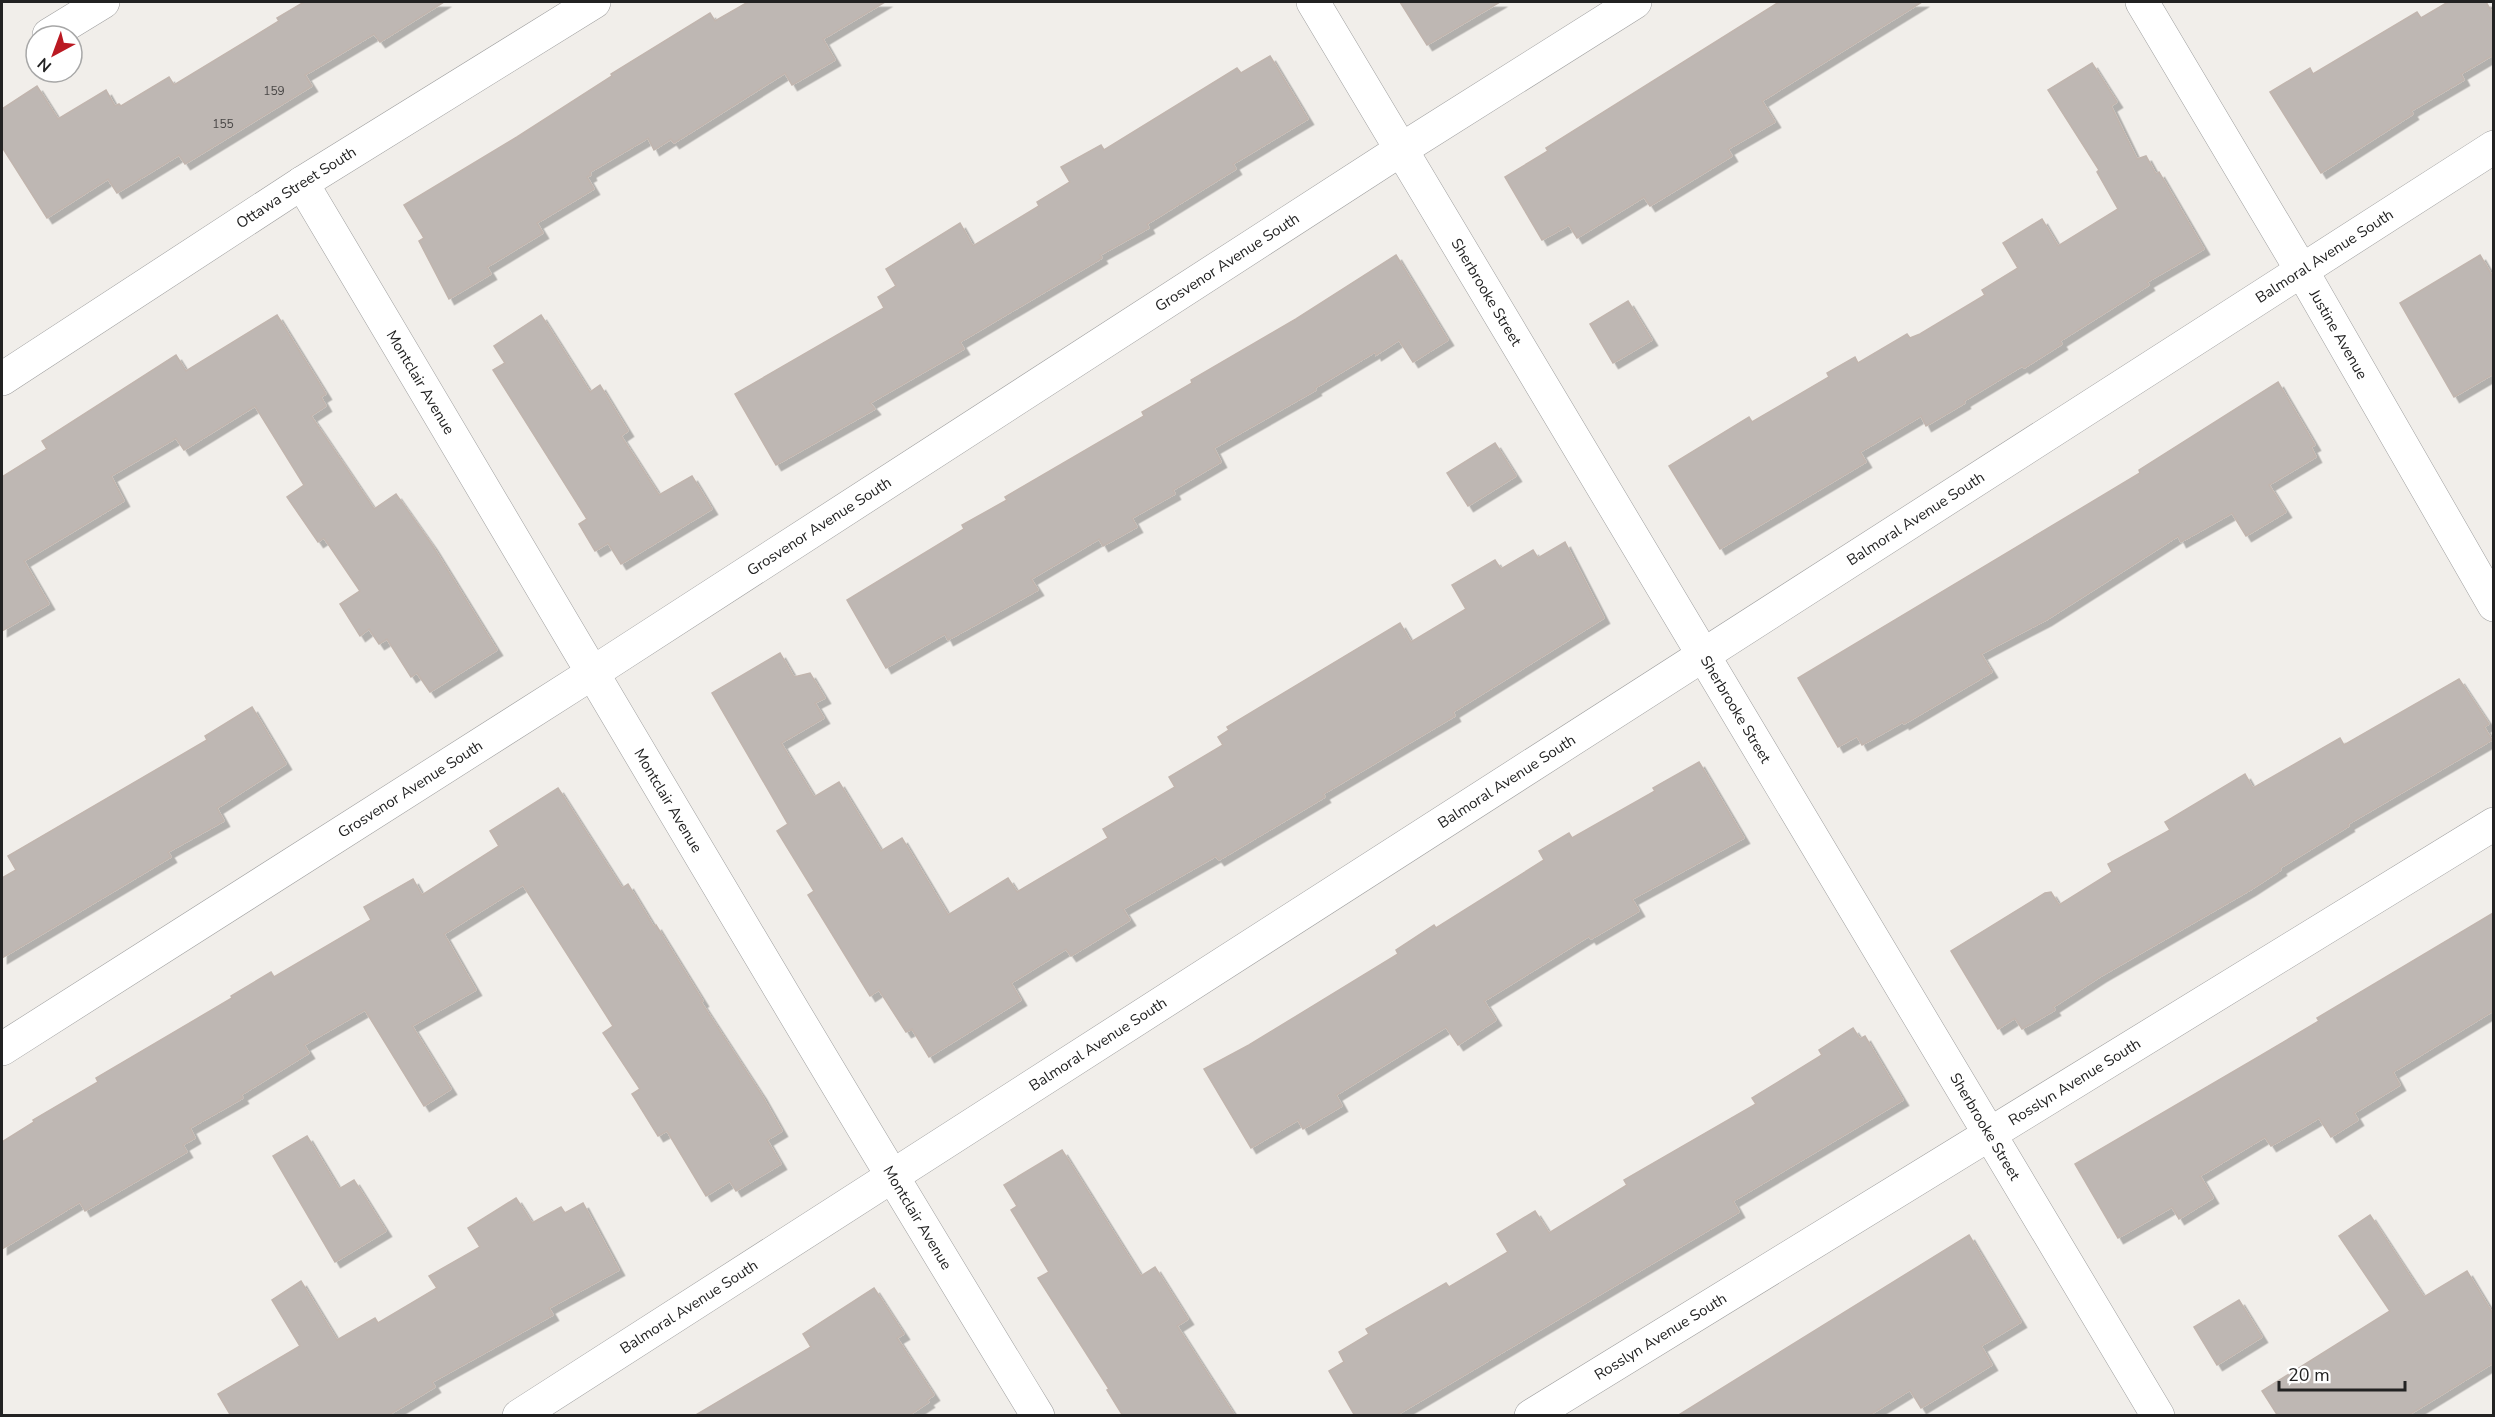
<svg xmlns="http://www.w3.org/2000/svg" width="2495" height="1417" viewBox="0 0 2495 1417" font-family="'Nunito Sans',sans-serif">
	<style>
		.building { fill: #beb7b3; stroke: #c1b5ae; stroke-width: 1.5; filter: url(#shadow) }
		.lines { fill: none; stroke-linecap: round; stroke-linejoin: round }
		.minor-casing { stroke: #9f9f9f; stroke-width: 34 }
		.minor { stroke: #fff; stroke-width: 33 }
		.labels { text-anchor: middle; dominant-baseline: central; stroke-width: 6; stroke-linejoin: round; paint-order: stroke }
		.number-label { font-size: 12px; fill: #494746 }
		.street-label { font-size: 15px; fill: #222; stroke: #fff }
	</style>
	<defs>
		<filter id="shadow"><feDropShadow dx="5.5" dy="5.5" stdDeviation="0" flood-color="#0004"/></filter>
	</defs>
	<rect width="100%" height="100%" fill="#f1eeea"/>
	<g class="building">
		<path d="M304 2H444L380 42 374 34 305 75 312 86 185 164 179 155 117 193 108 179 47 218 2 147V109L37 86 58 119 106 90 115 106 119 104 121 106 169 77 174 85 279 21 277 18Z"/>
		<path d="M748 2H885L823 39 835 60 792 85 785 73 674 143 671 139 654 150 648 138 590 172 591 175 587 177 594 189 537 223 543 233 487 267 491 274 449 299 419 241 424 238 404 205 517 137 612 76 611 74 710 13 715 21Z"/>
		<path d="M1400 2H1500L1427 45Z"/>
		<path d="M1779 2H1922L1762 101 1775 122 1728 149 1732 156 1650 206 1644 197 1577 238 1569 225 1542 240 1505 177 1548 151 1546 148Z"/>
		<path d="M2448 2H2486L2493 14V55L2461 74 2464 80 2411 111 2413 114 2321 173 2270 92 2310 68 2313 74 2417 12 2421 18Z"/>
		<path d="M1270 56 1308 119 1233 164 1236 169 1147 224 1149 228 1100 255 1102 258 960 342 964 349 870 403 875 409 776 465 735 394 884 308 878 297 896 286 886 269 960 223 973 246 1039 206 1037 202 1070 182 1061 167 1101 145 1104 150 1237 68 1241 73Z"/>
		<path d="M2092 63 2117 102 2111 106 2137 159 2146 156 2156 174 2159 172 2204 249 2147 282 2149 285 2060 341 2062 344 2024 368 2022 366 1964 401 1965 403 1926 426 1921 416 1860 452 1866 462 1720 549 1669 466 1749 417 1752 422 1829 377 1827 373 1855 357 1858 363 1907 334 1910 338 1920 334 1985 295 1982 290 2018 268 2003 243 2042 219 2058 246 2118 209 2097 172 2099 170 2048 90Z"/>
		<path d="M1396 255 1448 340 1413 362 1399 340 1376 355 1375 352 1315 388 1316 390 1214 448 1221 462 1173 490 1175 494 1132 518 1137 527 1103 546 1099 539 1031 579 1038 590 948 640 945 634 886 668 847 600 964 529 962 525 1007 500 1005 497 1144 416 1142 412 1192 383 1191 380 1296 319Z"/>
		<path d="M2480 255 2493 277V374L2454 397 2400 303Z"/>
		<path d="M1628 301 1652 340 1613 363 1590 324Z"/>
		<path d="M277 315 326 394 321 397 326 406 311 416 374 509 396 494 432 545 497 650 430 692 417 673 411 677 387 639 379 644 369 629 360 636 340 604 360 591 324 538 318 542 287 497 304 485 255 406 184 450 176 438 111 476 124 501 24 561 49 604 2 631V477L47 449 42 441 176 355 186 371Z"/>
		<path d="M541 315 590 392 600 385 628 431 621 436 659 495 692 476 712 509 621 564 608 543 595 551 579 524 587 519 493 370 505 363 494 346Z"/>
		<path d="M2278 382 2315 445 2311 447 2316 457 2269 485 2286 512 2246 536 2232 513 2181 542 2178 536 2046 620 1981 654 1992 672 1904 724 1903 722 1862 745 1857 736 1838 747 1798 678 2140 473 2139 470Z"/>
		<path d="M1495 443 1516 476 1468 506 1447 473Z"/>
		<path d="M1565 542 1604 618 1453 712 1455 716 1323 794 1325 797 1219 860 1216 856 1123 909 1130 920 1071 956 1066 949 1011 983 1021 1000 929 1057 912 1029 906 1032 879 990 870 996 808 895 814 891 777 831 788 824 712 693 780 653 794 677 810 673 825 698 815 703 824 718 781 743 814 797 839 782 881 851 902 838 948 915 1008 878 1017 892 1108 838 1103 829 1175 787 1169 777 1223 745 1218 737 1229 730 1227 727 1400 623 1411 642 1466 609 1452 585 1495 560 1501 569 1533 550 1538 558Z"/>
		<path d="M2459 679 2489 724 2484 727 2492 740 2348 824 2349 826 2280 868 2281 870 2250 890 2101 976 2053 1007 2055 1010 2022 1029 2015 1018 1998 1029 1951 951 2045 893 2051 892 2059 905 2112 872 2108 864 2170 830 2165 822 2245 774 2253 788 2340 738 2344 745Z"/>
		<path d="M252 707 286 764 217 808 224 821 168 852 171 857 2 958V878L16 870 8 856 207 740 205 736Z"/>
		<path d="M1699 762 1744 838 1632 899 1639 911 1591 939 1589 936 1484 1001 1496 1020 1458 1045 1446 1027 1336 1095 1342 1106 1303 1129 1298 1120 1251 1148 1204 1069 1249 1045 1398 954 1396 950 1434 925 1436 928 1544 860 1539 851 1569 833 1572 838 1655 791 1653 788Z"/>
		<path d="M558 788 622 888 628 884 654 927 656 925 703 1001 701 1002 761 1094 782 1131 767 1140 781 1164 736 1191 730 1181 706 1196 667 1131 658 1136 632 1094 640 1089 603 1033 613 1026 523 885 444 934 476 990 412 1026 451 1089 424 1106 365 1010 304 1045 309 1053 241 1095 243 1098 190 1128 195 1138 183 1145 187 1152 85 1211 80 1202 2 1249V1142L34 1122 33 1120 98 1082 96 1078 232 998 231 996 271 972 274 977 371 920 364 907 413 879 422 895 499 846 490 831Z"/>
		<path d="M2493 913V1011L2393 1072 2400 1085 2354 1113 2358 1120 2331 1137 2319 1118 2271 1146 2265 1137 2200 1176 2213 1198 2179 1219 2172 1207 2118 1238 2075 1164 2260 1056 2319 1021 2317 1018Z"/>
		<path d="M1853 1028 1860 1039 1865 1036 1903 1100 1733 1201 1739 1212 1395 1416H1355L1329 1371 1344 1362 1339 1352 1369 1334 1366 1329 1446 1283 1449 1287 1508 1252 1497 1234 1535 1211 1549 1233 1627 1185 1624 1180 1756 1104 1752 1098 1822 1055 1819 1050Z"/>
		<path d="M307 1136 339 1189 354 1180 386 1231 335 1262 273 1156Z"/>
		<path d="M1062 1150 1141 1276 1155 1267 1188 1319 1177 1326 1235 1416H1123L1107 1390 1109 1389 1038 1278 1049 1272 1011 1210 1017 1206 1004 1185Z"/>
		<path d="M516 1198 532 1223 561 1207 565 1213 583 1203 619 1270 549 1308 553 1315 432 1382 435 1387 387 1416H231L218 1394 300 1346 272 1300 301 1281 337 1340 375 1318 378 1323 437 1288 429 1276 480 1247 468 1228Z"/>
		<path d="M2370 1215 2424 1297 2467 1271 2493 1314V1363L2407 1416H2278L2262 1391 2390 1311 2339 1236Z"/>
		<path d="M1969 1235 2021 1322 1981 1346 1992 1365 1921 1408 1910 1390 1868 1416H1677Z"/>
		<path d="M874 1288 904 1334 897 1338 934 1395 927 1400 929 1402 908 1416H694L811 1347 803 1334Z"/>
		<path d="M2239 1300 2262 1337 2217 1365 2194 1327Z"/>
	</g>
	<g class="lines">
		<defs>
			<g id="minor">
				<path id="s1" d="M1313 2 2158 1416"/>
				<path id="s2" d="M2142 2 2302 271 2494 605"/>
				<path d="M49 35 103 2"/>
				<path id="s3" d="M302 183C547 594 788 1008 1038 1416"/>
				<path id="s4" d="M2 379 302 183 594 2"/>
				<path id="s5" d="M2 1049 594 672 1402 149 1635 2"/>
				<path id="s6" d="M519 1416 2494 147"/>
				<path id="s7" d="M1531 1416 2494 824"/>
			</g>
		</defs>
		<use href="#minor" class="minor-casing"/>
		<use href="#minor" class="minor"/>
	</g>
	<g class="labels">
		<g class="number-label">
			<text x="274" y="91">159</text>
			<text x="223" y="124">155</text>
		</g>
		<g class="street-label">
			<text stroke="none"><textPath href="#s4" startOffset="351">Ottawa Street South</textPath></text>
			<text stroke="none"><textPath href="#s6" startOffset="2146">Balmoral Avenue South</textPath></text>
			<text stroke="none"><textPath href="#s5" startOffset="1456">Grosvenor Avenue South</textPath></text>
			<text stroke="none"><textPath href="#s1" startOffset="338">Sherbrooke Street</textPath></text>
			<text stroke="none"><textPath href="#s2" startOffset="386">Justine Avenue</textPath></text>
			<text stroke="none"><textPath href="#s3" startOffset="232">Montclair Avenue</textPath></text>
			<text stroke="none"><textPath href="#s6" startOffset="1660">Balmoral Avenue South</textPath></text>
			<text stroke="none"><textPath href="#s5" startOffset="970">Grosvenor Avenue South</textPath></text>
			<text stroke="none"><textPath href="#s1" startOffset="824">Sherbrooke Street</textPath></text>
			<text stroke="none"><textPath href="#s6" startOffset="1174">Balmoral Avenue South</textPath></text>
			<text stroke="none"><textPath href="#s5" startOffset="484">Grosvenor Avenue South</textPath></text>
			<text stroke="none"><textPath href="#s3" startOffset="718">Montclair Avenue</textPath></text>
			<text stroke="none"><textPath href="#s6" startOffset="688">Balmoral Avenue South</textPath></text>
			<text stroke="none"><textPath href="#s7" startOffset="638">Rosslyn Avenue South</textPath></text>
			<text stroke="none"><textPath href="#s1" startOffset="1310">Sherbrooke Street</textPath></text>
			<text stroke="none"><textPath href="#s3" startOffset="1204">Montclair Avenue</textPath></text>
			<text stroke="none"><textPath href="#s6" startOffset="202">Balmoral Avenue South</textPath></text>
			<text stroke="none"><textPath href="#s7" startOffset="152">Rosslyn Avenue South</textPath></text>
		</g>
	</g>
	<rect width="2495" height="1417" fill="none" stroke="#222222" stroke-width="6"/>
	<g transform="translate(54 54) rotate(221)"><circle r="28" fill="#ffffff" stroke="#a7a7a7" stroke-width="1.5"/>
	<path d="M0-4.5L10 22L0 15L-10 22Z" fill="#ba1922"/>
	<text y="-9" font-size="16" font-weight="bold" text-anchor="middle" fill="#222222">N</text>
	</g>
	<path d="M2279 1381v9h126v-9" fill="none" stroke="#222222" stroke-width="3"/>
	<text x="2288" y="1381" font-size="18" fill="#222222" stroke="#ffffff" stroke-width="4.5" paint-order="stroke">20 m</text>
</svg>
